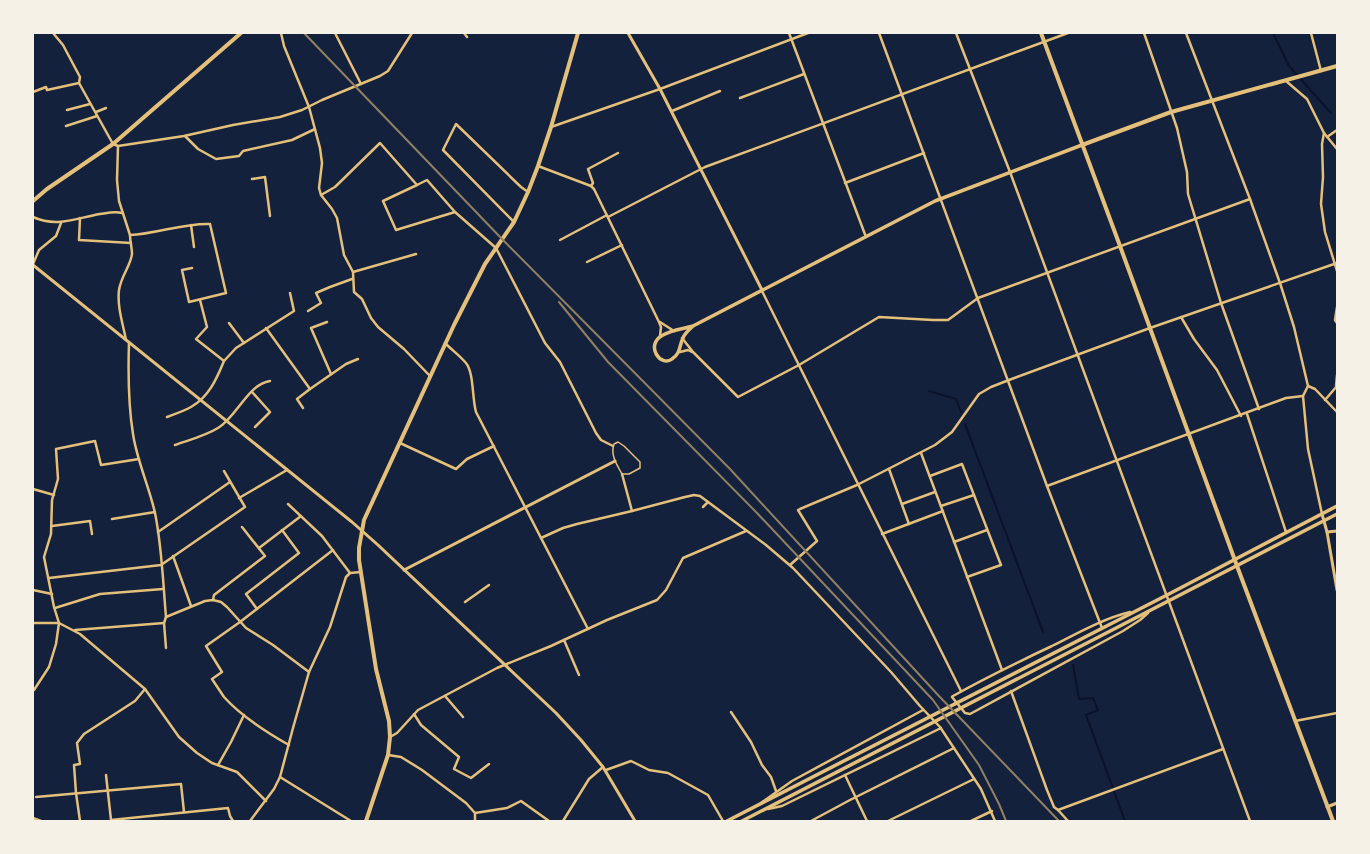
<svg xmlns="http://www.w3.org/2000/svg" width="1370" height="854" viewBox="0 0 1370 854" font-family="'Space Grotesk',sans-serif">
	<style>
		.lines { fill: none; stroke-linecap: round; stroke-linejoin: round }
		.stream { stroke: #0b132b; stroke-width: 2 }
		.service { stroke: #e5c07b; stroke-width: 1.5 }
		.minor { stroke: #e5c07b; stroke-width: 2.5 }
		.tertiary { stroke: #e5c07b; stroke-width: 3 }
		.secondary { stroke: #e5c07b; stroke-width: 3.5 }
		.primary { stroke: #e5c07b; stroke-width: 4 }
		.rail { stroke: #918062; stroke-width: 2 }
	</style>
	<rect width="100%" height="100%" fill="#14213d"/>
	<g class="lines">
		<g class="stream">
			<path d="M1273 33 1289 66 1331 113"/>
			<path d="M929 391 956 399 961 412"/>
			<path d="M965 424 1043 632"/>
			<path d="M1073 665 1079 699 1093 698 1098 710 1086 715 1125 821"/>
		</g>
		<path class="service" d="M618 442 624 446 640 462V468L629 474H622C617 465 610 455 614 444Z"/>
		<g class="minor">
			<path d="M53 33 63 45 80 77 79 83 113 144 118 146 184 136 233 125 280 117 302 110 322 100 380 76 388 71 412 33"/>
			<path d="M281 33 284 46 309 107 320 148 322 163 319 188 321 195 332 209 337 218 344 255 353 272 354 292 362 299 371 318 378 327 404 349 430 376"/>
			<path d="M335 33 361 84"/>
			<path d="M464 33 467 37"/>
			<path d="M789 33 866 237"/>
			<path d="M879 33 1047 486 1102 628"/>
			<path d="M956 33 1010 172 1250 821"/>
			<path d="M1144 33 1177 128 1187 172 1188 194 1221 303 1259 409"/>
			<path d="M1186 33 1250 199 1280 283 1294 327 1308 386 1303 396 1308 449 1322 514"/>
			<path d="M1311 33 1321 71"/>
			<path d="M1286 81 1307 99 1324 133 1337 149"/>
			<path d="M33 92 46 87 47 90 79 83"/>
			<path d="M740 98 804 74"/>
			<path d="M67 110 90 104"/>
			<path d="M672 111 720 91"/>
			<path d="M96 112 106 108"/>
			<path d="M66 126 97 116"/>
			<path d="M551 127 660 89 808 33"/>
			<path d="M1324 133 1322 144 1323 177 1321 204 1325 232 1337 271"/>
			<path d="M185 136 198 149 216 159 239 156 243 151 292 140 315 129"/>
			<path d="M1327 137 1337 130"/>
			<path d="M118 146 117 180 119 201 130 235C157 234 182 223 210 224L226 293 189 302 182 270 192 268"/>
			<path d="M538 166 591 186 594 189 659 322 661 327 660 336"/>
			<path d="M252 179 265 177 270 216"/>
			<path d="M845 183 924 153"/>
			<path d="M417 185 383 201 396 230 455 212 496 248 545 343 560 362 596 433 601 440 613 446"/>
			<path d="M591 186 593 183 588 169 618 153"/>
			<path d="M321 195 335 187 380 143 417 185 427 180 455 212"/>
			<path d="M33 217C57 228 76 218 100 214 107 213 115 211 122 213"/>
			<path d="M608 217 705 167 1068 33"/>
			<path d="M80 218 79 240 131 243"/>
			<path d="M514 222 443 150 456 124 521 187 528 192"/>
			<path d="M191 225 194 247"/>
			<path d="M560 240 607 215"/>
			<path d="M587 262 622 245"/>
			<path d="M33 264 39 250 56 236 61 223"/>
			<path d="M353 272 416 254"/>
			<path d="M762 291 961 691"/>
			<path d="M1337 307 1335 320 1337 323"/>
			<path d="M308 311 321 303 316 293 330 287 352 279"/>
			<path d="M1181 317 1194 339 1217 370 1241 416"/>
			<path d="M327 322 311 328 331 374"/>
			<path d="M660 322 674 331"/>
			<path d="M229 323 244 343"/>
			<path d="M266 328 310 389 297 399 303 408"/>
			<path d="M682 338 693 352 738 397 799 365 879 317 933 320H948L978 298 1250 199"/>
			<path d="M126 340C123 324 117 307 119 290 121 276 131 265 132 254 132 248 130 241 130 235"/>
			<path d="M129 342C128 373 128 403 133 434 137 461 149 486 155 513 162 547 163 583 166 617L164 623 166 648"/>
			<path d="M445 343C452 350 460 356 466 363 474 373 472 398 476 412L588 629"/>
			<path d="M680 352 688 350 692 352"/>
			<path d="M224 361 236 348 294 311 290 293"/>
			<path d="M1308 386 1315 389 1337 412"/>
			<path d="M1336 386 1337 375"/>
			<path d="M310 389 346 364 358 359"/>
			<path d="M252 392 270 412 255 427"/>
			<path d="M1325 400 1337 386"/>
			<path d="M1247 414 1286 532"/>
			<path d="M167 417C175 414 184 411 191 407 209 397 217 378 224 361L196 339 207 327 200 300"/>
			<path d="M400 443 456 469 467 459 494 446"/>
			<path d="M175 445C189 440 205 436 218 428 236 418 248 384 270 381"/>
			<path d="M921 453 1002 670"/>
			<path d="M889 469 909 524"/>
			<path d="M622 474 632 511"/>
			<path d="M930 476 962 464 1001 565 967 577"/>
			<path d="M1047 486 1286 398 1303 396"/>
			<path d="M33 489 54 495"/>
			<path d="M239 498 287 470"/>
			<path d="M288 504 322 536 350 573"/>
			<path d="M902 504 935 492"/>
			<path d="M941 506 974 495"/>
			<path d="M703 507 708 502"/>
			<path d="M112 519 155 512"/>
			<path d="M52 526 90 521 92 534"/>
			<path d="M158 532 230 482"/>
			<path d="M882 534 943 511"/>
			<path d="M541 538 563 528 577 524 632 511 685 497 694 495 700 496 766 545 793 568 891 672 920 706 940 727 981 789 995 821"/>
			<path d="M954 542 987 530"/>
			<path d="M259 548 301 516"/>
			<path d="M173 556 191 606"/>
			<path d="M790 565 817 541 798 510 800 509 857 485 935 445 952 432 979 394 991 387 1009 380 1150 328 1337 263"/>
			<path d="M49 578 161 565 245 507 224 471"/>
			<path d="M33 590 52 594"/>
			<path d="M213 600 214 595 265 556 242 527"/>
			<path d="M465 602 489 585"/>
			<path d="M55 608 100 594 163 589"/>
			<path d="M257 609 246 594 299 553 282 530"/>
			<path d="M1130 612C1102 619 1078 633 1052 646 1018 662 985 678 953 696L952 697 965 713 970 714 1123 631 1140 620 1148 613"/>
			<path d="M166 617 205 601 213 600 221 602 227 607 246 628 273 645 309 672"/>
			<path d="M33 623H59L80 634 145 689 179 737 197 753 212 763 237 772 266 801"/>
			<path d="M75 630 164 623"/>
			<path d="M564 640 579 675"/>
			<path d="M34 690 49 667 56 644 59 623 54 607 44 557 51 534 52 500 58 479 56 449 95 441 101 465 139 459"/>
			<path d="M1011 691 1047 790 1054 807 1058 810 1223 749"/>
			<path d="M445 696 463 717"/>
			<path d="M731 712 751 742 762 765 771 777 776 791"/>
			<path d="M414 714 421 725 459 757 454 769 471 778 489 764"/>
			<path d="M1295 721 1337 713"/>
			<path d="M390 737 397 733 418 710 497 668 551 646 607 620 657 600 666 590 683 558 746 531"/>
			<path d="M289 745C266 732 242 717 224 697 220 691 216 685 212 679L222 672 206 646 240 622 333 550"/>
			<path d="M388 755 401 757 422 770 466 803 475 813V821"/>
			<path d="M218 765 231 742 244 715"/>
			<path d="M606 770 631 761 649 770 668 773 708 795 723 821"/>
			<path d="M106 775 111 820 228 808 230 816 233 821"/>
			<path d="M845 775 867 821"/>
			<path d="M280 777 351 821"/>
			<path d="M36 797 181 784 184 812"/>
			<path d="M761 803 792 781 923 710"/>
			<path d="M768 809 782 806 941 728"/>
			<path d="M1058 810 1068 821"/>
			<path d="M475 813 507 808 521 801 549 821"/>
			<path d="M33 818 41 821"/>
			<path d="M80 821 76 793 74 765 80 764 77 743 84 734 135 701 145 689"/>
			<path d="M250 821 274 789 280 777 293 728 309 672 330 627 346 577 350 573 361 572"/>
			<path d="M563 821 589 779 603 767"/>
			<path d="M811 821 850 800 954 748"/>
			<path d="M888 821 974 779"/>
			<path d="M971 821 992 811"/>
		</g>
		<g class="tertiary">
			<path d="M628 33 660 89 762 290"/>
			<path d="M33 265 352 522 378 545 556 713 581 740 603 767 635 821"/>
			<path d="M1322 514 1327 532 1337 531"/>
			<path d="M1327 532 1337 590"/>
			<path d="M404 570 615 461"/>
			<path d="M1327 807 1337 803"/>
		</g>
		<g class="secondary">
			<path d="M693 326C689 330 685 333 683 338 679 346 681 353 672 359 661 368 644 345 663 335 672 330 683 329 693 326L935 201 1082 145"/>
			<path d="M727 821 1167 595 1337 506"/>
			<path d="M742 821 1337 514"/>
		</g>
		<g class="primary">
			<path d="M1041 33 1120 246 1237 566 1333 821"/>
			<path d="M1082 145 1171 112 1337 66"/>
			<path d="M33 201 47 189 113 144 241 33"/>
			<path d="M366 821 388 755 390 737 389 721 376 669 359 560V548L364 520 454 325 485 264 514 222 528 192 538 166 551 127 578 33"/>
		</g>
		<g class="rail">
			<path d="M304 33 502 239 730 469 938 695 1059 821"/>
			<path d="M559 302 608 362 757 513 933 700 979 765 999 804 1006 821"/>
		</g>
	</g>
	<rect width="1370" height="854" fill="none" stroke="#f6f1e7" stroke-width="68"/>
</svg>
